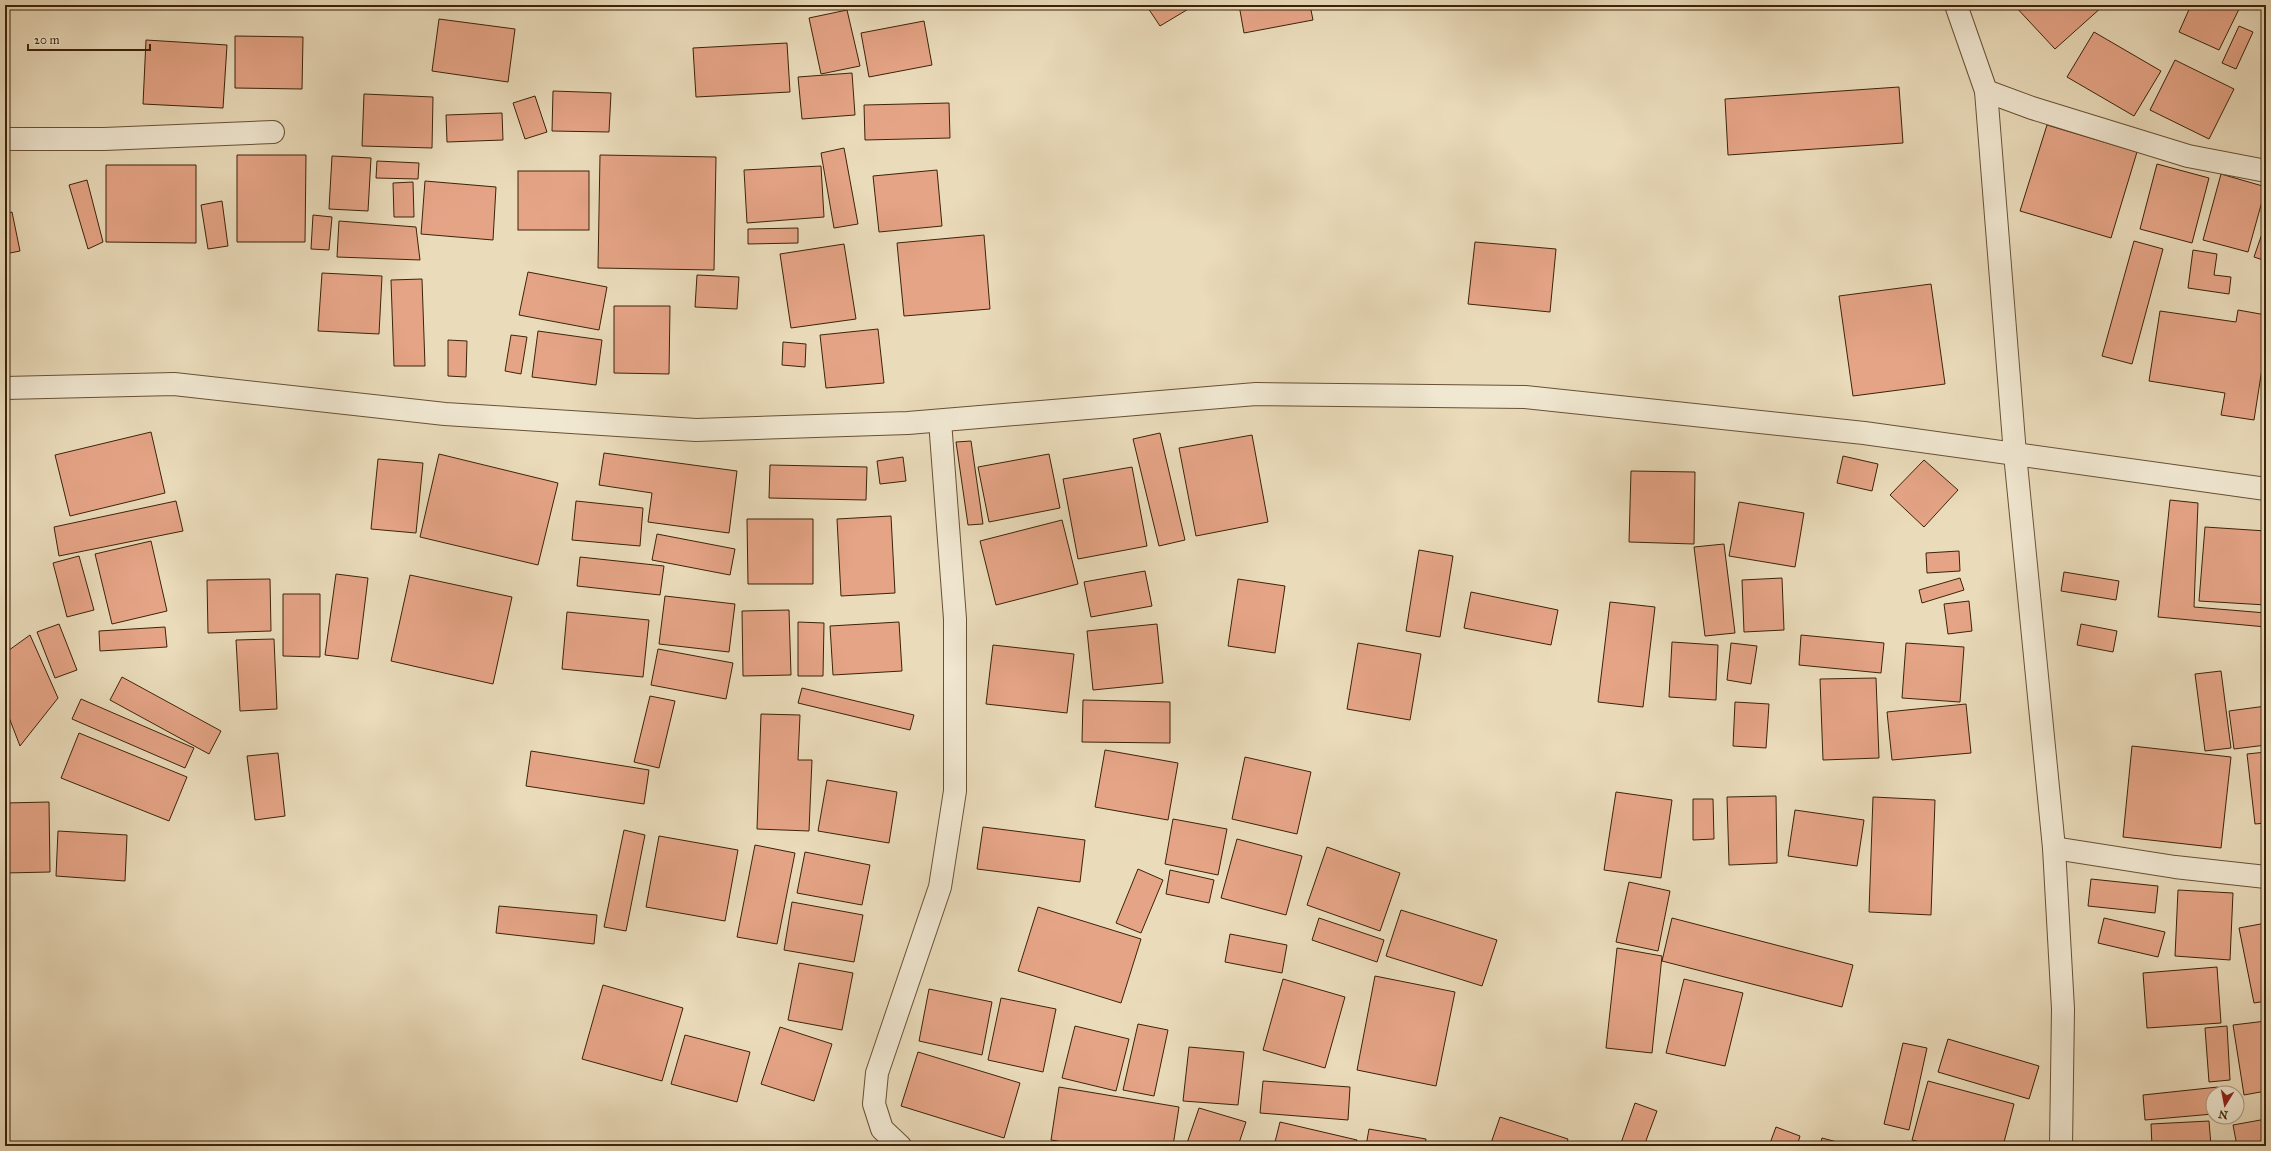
<svg xmlns="http://www.w3.org/2000/svg" width="2271" height="1151" viewBox="0 0 2271 1151" font-family="'IM FELL Great Primer',serif">
	<style>
		.building { fill: #e5a486; stroke: #3c2308 }
		.lines { fill: none; stroke-linecap: round; stroke-linejoin: round }
		.minor-casing { stroke: #685134; stroke-width: 24 }
		.minor { stroke: #f1e8d2; stroke-width: 22 }
	</style>
	<rect width="100%" height="100%" fill="#eadbba"/>
	<filter id="stains"><feTurbulence type="fractalNoise" baseFrequency=".005" numOctaves="4"/><feColorMatrix values="0 0 0 0 .2 0 0 0 0 .09 0 0 0 0 .02 0 0 0 .5 -.17"/></filter>
	<radialGradient id="worn" r=".72"><stop offset=".6" stop-color="#630" stop-opacity="0"/><stop offset="1" stop-color="#630" stop-opacity=".3"/></radialGradient>
	<g class="building">
		<path d="M1146 5H1195L1160 26Z"/>
		<path d="M1239 5H1310L1313 20 1244 33Z"/>
		<path d="M2014 5H2102L2103 6 2055 49Z"/>
		<path d="M2191 5H2241L2219 50 2179 32Z"/>
		<path d="M847 10 860 66 821 74 809 18Z"/>
		<path d="M439 19 515 29 508 82 432 71Z"/>
		<path d="M924 21 932 65 869 77 861 33Z"/>
		<path d="M2239 26 2253 32 2236 69 2222 63Z"/>
		<path d="M2094 32 2161 71 2134 116 2067 77Z"/>
		<path d="M235 36 303 37 302 89 235 88Z"/>
		<path d="M146 40 227 45 223 108 143 104Z"/>
		<path d="M787 43 790 92 696 97 693 48Z"/>
		<path d="M2175 60 2234 89 2209 139 2150 110Z"/>
		<path d="M852 73 855 115 802 119 798 77Z"/>
		<path d="M1899 87 1903 143 1728 155 1725 99Z"/>
		<path d="M553 91 611 93 609 132 552 131Z"/>
		<path d="M364 94 433 97 432 148 362 146Z"/>
		<path d="M535 96 547 132 525 139 513 103Z"/>
		<path d="M949 103 950 138 865 140 864 105Z"/>
		<path d="M502 113 503 140 447 142 446 115Z"/>
		<path d="M2047 125 2137 152 2111 238 2020 211Z"/>
		<path d="M844 148 858 224 834 228 821 153Z"/>
		<path d="M237 155H306L305 242H237Z"/>
		<path d="M600 155 716 157 714 270 598 268Z"/>
		<path d="M332 156 371 158 368 211 329 209Z"/>
		<path d="M377 161 419 163 418 179 376 178Z"/>
		<path d="M2157 164 2209 178 2192 243 2140 229Z"/>
		<path d="M106 165H196V243L106 242Z"/>
		<path d="M821 166 824 217 747 223 744 170Z"/>
		<path d="M937 170 942 226 879 232 873 176Z"/>
		<rect x="518" y="171" width="71" height="59"/>
		<path d="M2221 174 2266 187 2248 252 2203 240Z"/>
		<path d="M87 180 103 242 88 249 69 185Z"/>
		<path d="M425 181 496 187 493 240 421 234Z"/>
		<path d="M413 182 414 217H394L393 183Z"/>
		<path d="M222 201 228 246 208 249 201 205Z"/>
		<path d="M12 212 20 251 5 254V214Z"/>
		<path d="M313 215 332 217 329 250 311 249Z"/>
		<path d="M339 221 416 227 420 260 337 257Z"/>
		<path d="M2266 222V261L2254 257Z"/>
		<path d="M798 228V243L748 244V229Z"/>
		<path d="M984 235 990 309 904 316 897 243Z"/>
		<path d="M2134 241 2163 249 2132 364 2102 356Z"/>
		<path d="M1475 242 1556 249 1550 312 1468 304Z"/>
		<path d="M844 244 856 319 791 328 780 254Z"/>
		<path d="M2193 250 2217 254 2214 275 2231 277 2229 294 2188 288Z"/>
		<path d="M528 272 607 287 599 330 519 315Z"/>
		<path d="M322 273 382 276 379 334 318 331Z"/>
		<path d="M697 275 739 277 737 309 695 307Z"/>
		<path d="M422 279 425 366H394L391 280Z"/>
		<path d="M1931 284 1945 384 1853 396 1839 296Z"/>
		<path d="M614 306H670L669 374 614 373Z"/>
		<path d="M2238 310 2266 315V343L2254 420 2221 415 2225 393 2149 381 2160 311 2236 322Z"/>
		<path d="M878 329 884 383 826 388 820 335Z"/>
		<path d="M538 331 602 340 596 385 532 377Z"/>
		<path d="M511 335 527 337 521 374 505 371Z"/>
		<path d="M448 340 467 341 466 377 448 376Z"/>
		<path d="M783 342 806 344 805 367 782 365Z"/>
		<path d="M151 432 165 493 70 516 55 455Z"/>
		<path d="M1160 433 1185 540 1159 546 1133 439Z"/>
		<path d="M1252 435 1268 522 1196 536 1179 448Z"/>
		<path d="M971 441 983 524 968 525 956 442Z"/>
		<path d="M604 453 737 471 729 533 648 522 652 493 599 485Z"/>
		<path d="M439 454 558 483 538 565 420 537Z"/>
		<path d="M1049 454 1060 508 989 522 978 467Z"/>
		<path d="M1843 456 1878 464 1872 491 1837 483Z"/>
		<path d="M903 457 906 481 880 484 877 461Z"/>
		<path d="M378 459 423 463 416 533 371 529Z"/>
		<path d="M1924 460 1958 490 1924 527 1890 495Z"/>
		<path d="M770 465 867 467 866 500 769 498Z"/>
		<path d="M1132 467 1147 546 1078 559 1063 479Z"/>
		<path d="M1631 471 1695 472 1694 544 1629 542Z"/>
		<path d="M2170 500 2198 503 2194 607 2266 613V627L2158 617Z"/>
		<path d="M176 501 183 531 59 556 54 527Z"/>
		<path d="M576 501 643 508 640 546 572 540Z"/>
		<path d="M1739 502 1804 513 1795 567 1729 556Z"/>
		<path d="M891 516 895 593 841 596 837 519Z"/>
		<path d="M747 519H813V584H748Z"/>
		<path d="M1062 520 1078 584 996 605 980 541Z"/>
		<path d="M2205 527 2266 531V605L2199 601Z"/>
		<path d="M657 534 735 549 730 575 652 560Z"/>
		<path d="M151 541 167 611 112 624 95 554Z"/>
		<path d="M1724 544 1735 633 1705 636 1694 547Z"/>
		<path d="M1419 550 1453 556 1440 637 1406 631Z"/>
		<path d="M1959 551 1960 571 1927 573 1926 553Z"/>
		<path d="M79 556 94 610 67 617 53 563Z"/>
		<path d="M580 557 664 566 660 595 577 586Z"/>
		<path d="M1145 571 1152 606 1091 617 1084 582Z"/>
		<path d="M2064 572 2119 581 2116 600 2061 591Z"/>
		<path d="M336 574 368 578 358 659 325 655Z"/>
		<path d="M410 575 512 597 493 684 391 661Z"/>
		<path d="M1782 578 1784 630 1744 632 1742 580Z"/>
		<path d="M1960 578 1964 590 1922 603 1919 590Z"/>
		<path d="M270 579 271 631 208 633 207 580Z"/>
		<path d="M1238 579 1285 586 1275 653 1228 646Z"/>
		<path d="M1471 592 1558 610 1551 645 1464 628Z"/>
		<path d="M283 594H320V657L283 656Z"/>
		<path d="M665 596 735 604 729 652 659 644Z"/>
		<path d="M1969 601 1972 631 1948 634 1944 604Z"/>
		<path d="M1610 602 1655 607 1643 707 1598 702Z"/>
		<path d="M5 607 9 625 5 626Z"/>
		<path d="M789 610 791 675 743 676 742 611Z"/>
		<path d="M567 612 649 620 643 677 562 669Z"/>
		<path d="M798 622 824 623 823 676H798Z"/>
		<path d="M899 622 902 671 833 675 830 626Z"/>
		<path d="M59 624 77 670 55 678 37 632Z"/>
		<path d="M1157 624 1163 683 1093 690 1087 631Z"/>
		<path d="M2081 624 2117 631 2113 652 2077 645Z"/>
		<path d="M165 627 167 647 100 651 99 631Z"/>
		<path d="M30 635 58 698 20 746 5 707V653Z"/>
		<path d="M1801 635 1884 643 1881 673 1799 665Z"/>
		<path d="M274 639 277 709 240 711 236 640Z"/>
		<path d="M1672 642 1718 645 1716 700 1669 697Z"/>
		<path d="M1358 643 1421 654 1410 720 1347 709Z"/>
		<path d="M1731 643 1757 646 1751 684 1727 680Z"/>
		<path d="M1906 643 1964 647 1960 702 1902 698Z"/>
		<path d="M993 645 1074 654 1067 713 986 704Z"/>
		<path d="M658 649 733 663 726 699 651 685Z"/>
		<path d="M2221 671 2231 748 2205 751 2195 674Z"/>
		<path d="M122 677 221 731 209 754 110 700Z"/>
		<path d="M1876 678 1879 758 1823 760 1820 679Z"/>
		<path d="M802 688 914 715 910 730 798 703Z"/>
		<path d="M650 696 675 701 659 768 634 762Z"/>
		<path d="M81 699 194 748 185 768 72 719Z"/>
		<path d="M1083 700 1170 702V743L1082 742Z"/>
		<path d="M1735 702 1769 704 1766 748 1733 746Z"/>
		<path d="M1966 704 1971 753 1892 760 1887 712Z"/>
		<path d="M2266 706V745L2234 749 2229 711Z"/>
		<path d="M761 714 800 715 798 760H812L809 831 757 829Z"/>
		<path d="M79 733 187 777 169 821 61 778Z"/>
		<path d="M2132 746 2231 757 2221 848 2123 837Z"/>
		<path d="M1105 750 1178 763 1168 820 1095 807Z"/>
		<path d="M531 751 649 770 644 804 526 786Z"/>
		<path d="M2266 752V823L2255 824 2247 754Z"/>
		<path d="M278 753 285 816 255 820 247 756Z"/>
		<path d="M1245 757 1311 772 1297 834 1232 819Z"/>
		<path d="M827 780 897 792 889 843 818 831Z"/>
		<path d="M1616 792 1672 800 1661 878 1604 870Z"/>
		<path d="M1776 796 1777 863 1729 865 1727 797Z"/>
		<path d="M1873 797 1935 800 1931 915 1869 912Z"/>
		<path d="M1693 799H1713L1714 839 1693 840Z"/>
		<path d="M49 802 50 872 5 873V803Z"/>
		<path d="M1795 810 1864 820 1857 866 1788 856Z"/>
		<path d="M1173 819 1227 829 1218 875 1165 864Z"/>
		<path d="M983 827 1085 840 1080 882 977 869Z"/>
		<path d="M624 830 645 835 626 931 604 927Z"/>
		<path d="M58 831 127 835 125 881 56 876Z"/>
		<path d="M659 836 738 850 725 921 646 907Z"/>
		<path d="M1237 839 1302 856 1286 915 1221 898Z"/>
		<path d="M755 845 795 853 777 944 737 937Z"/>
		<path d="M1327 847 1400 873 1380 931 1307 905Z"/>
		<path d="M805 852 870 865 862 905 797 893Z"/>
		<path d="M1138 869 1163 880 1141 933 1116 923Z"/>
		<path d="M1170 870 1214 880 1209 903 1166 894Z"/>
		<path d="M2091 879 2158 886 2155 913 2088 906Z"/>
		<path d="M1629 882 1670 891 1658 951 1616 942Z"/>
		<path d="M2178 890 2233 893 2230 960 2175 956Z"/>
		<path d="M792 902 863 915 854 962 784 950Z"/>
		<path d="M499 906 597 915 594 944 496 933Z"/>
		<path d="M1038 907 1141 939 1121 1003 1018 971Z"/>
		<path d="M1401 910 1497 940 1482 986 1386 956Z"/>
		<path d="M1319 918 1384 940 1377 962 1312 940Z"/>
		<path d="M1672 918 1853 965 1842 1007 1662 961Z"/>
		<path d="M2104 918 2165 932 2158 957 2098 943Z"/>
		<path d="M2266 923V1001L2254 1003 2239 928Z"/>
		<path d="M1230 934 1287 945 1282 973 1225 962Z"/>
		<path d="M1617 948 1662 956 1652 1053 1606 1048Z"/>
		<path d="M799 963 853 973 842 1030 788 1020Z"/>
		<path d="M2217 967 2221 1023 2147 1028 2143 973Z"/>
		<path d="M1375 976 1455 992 1436 1086 1357 1070Z"/>
		<path d="M1283 979 1345 997 1325 1068 1263 1050Z"/>
		<path d="M1684 979 1743 993 1725 1066 1666 1053Z"/>
		<path d="M603 985 683 1008 662 1081 582 1059Z"/>
		<path d="M929 989 992 1002 982 1055 919 1041Z"/>
		<path d="M1001 998 1056 1009 1043 1072 988 1060Z"/>
		<path d="M2266 1021V1091L2244 1095 2233 1025Z"/>
		<path d="M1138 1024 1168 1030 1154 1096 1123 1090Z"/>
		<path d="M1075 1026 1129 1039 1116 1091 1062 1078Z"/>
		<path d="M2227 1026 2230 1080 2209 1082 2205 1028Z"/>
		<path d="M780 1027 832 1044 814 1101 761 1084Z"/>
		<path d="M685 1035 750 1052 737 1102 671 1084Z"/>
		<path d="M1948 1039 2039 1066 2029 1099 1938 1072Z"/>
		<path d="M1903 1043 1927 1048 1909 1130 1884 1124Z"/>
		<path d="M1189 1047 1244 1052 1238 1105 1183 1101Z"/>
		<path d="M918 1052 1020 1083 1004 1138 901 1106Z"/>
		<path d="M1263 1081 1350 1087 1348 1120 1260 1113Z"/>
		<path d="M1928 1081 2014 1104 2003 1146H1936L1912 1140Z"/>
		<path d="M1059 1087 1179 1107 1173 1146H1086L1051 1140Z"/>
		<path d="M2218 1087 2219 1093H2213V1114L2145 1120 2143 1095Z"/>
		<path d="M1635 1103 1657 1111 1644 1146H1620Z"/>
		<path d="M1199 1108 1246 1122 1238 1146H1186Z"/>
		<path d="M1500 1117 1568 1139 1566 1146H1490Z"/>
		<path d="M2266 1119V1146H2237L2233 1125Z"/>
		<path d="M2209 1121 2211 1146H2152L2151 1124Z"/>
		<path d="M1280 1122 1357 1140 1356 1146H1274Z"/>
		<path d="M1776 1127 1800 1136 1797 1146H1769Z"/>
		<path d="M1369 1129 1426 1139 1425 1146H1366Z"/>
		<path d="M1822 1138 1852 1146H1820Z"/>
	</g>
	<g class="lines">
		<defs>
			<g id="minor">
				<path d="M1956 5 1986 91 2015 454 2054 848 2063 1009 2061 1146"/>
				<path d="M1986 91 2032 108 2188 156 2266 171"/>
				<path d="M5 139H104L273 132"/>
				<path d="M5 388 174 384 445 414 696 430 908 423 1256 394 1525 397 1864 433 2266 489"/>
				<path d="M2054 848 2175 867 2266 877"/>
				<path d="M900 1146 882 1129 874 1104 877 1073 940 887 955 791V619L940 421"/>
			</g>
		</defs>
		<use href="#minor" class="minor-casing"/>
		<use href="#minor" class="minor"/>
	</g>
	<rect width="2271" height="1151" fill="none" stroke="#eadbba" stroke-width="20"/>
	<rect x="6" y="6" width="2259" height="1139" fill="none" stroke="#3c2308" stroke-width="2"/>
	<rect x="10" y="10" width="2251" height="1131" fill="none" stroke="#3c2308"/>
	<g transform="translate(2225 1105) rotate(190)"><circle r="19" fill="#f1e8d2" stroke="#a99981"/>
	<path d="M0-3L7 15L0 10L-7 15Z" fill="#8f2418"/>
	<text y="-6" font-size="11" font-weight="bold" text-anchor="middle" fill="#3c2308">N</text>
	</g>
	<path d="M28 44v6h122v-6" fill="none" stroke="#3c2308" stroke-width="2"/>
	<text x="34" y="44" font-size="12" fill="#3c2308" stroke="#f1e8d2" stroke-width="3" paint-order="stroke">20 m</text>
	<rect width="100%" height="100%" filter="url(#stains)"/>
	<rect width="100%" height="100%" fill="url(#worn)"/>
</svg>
